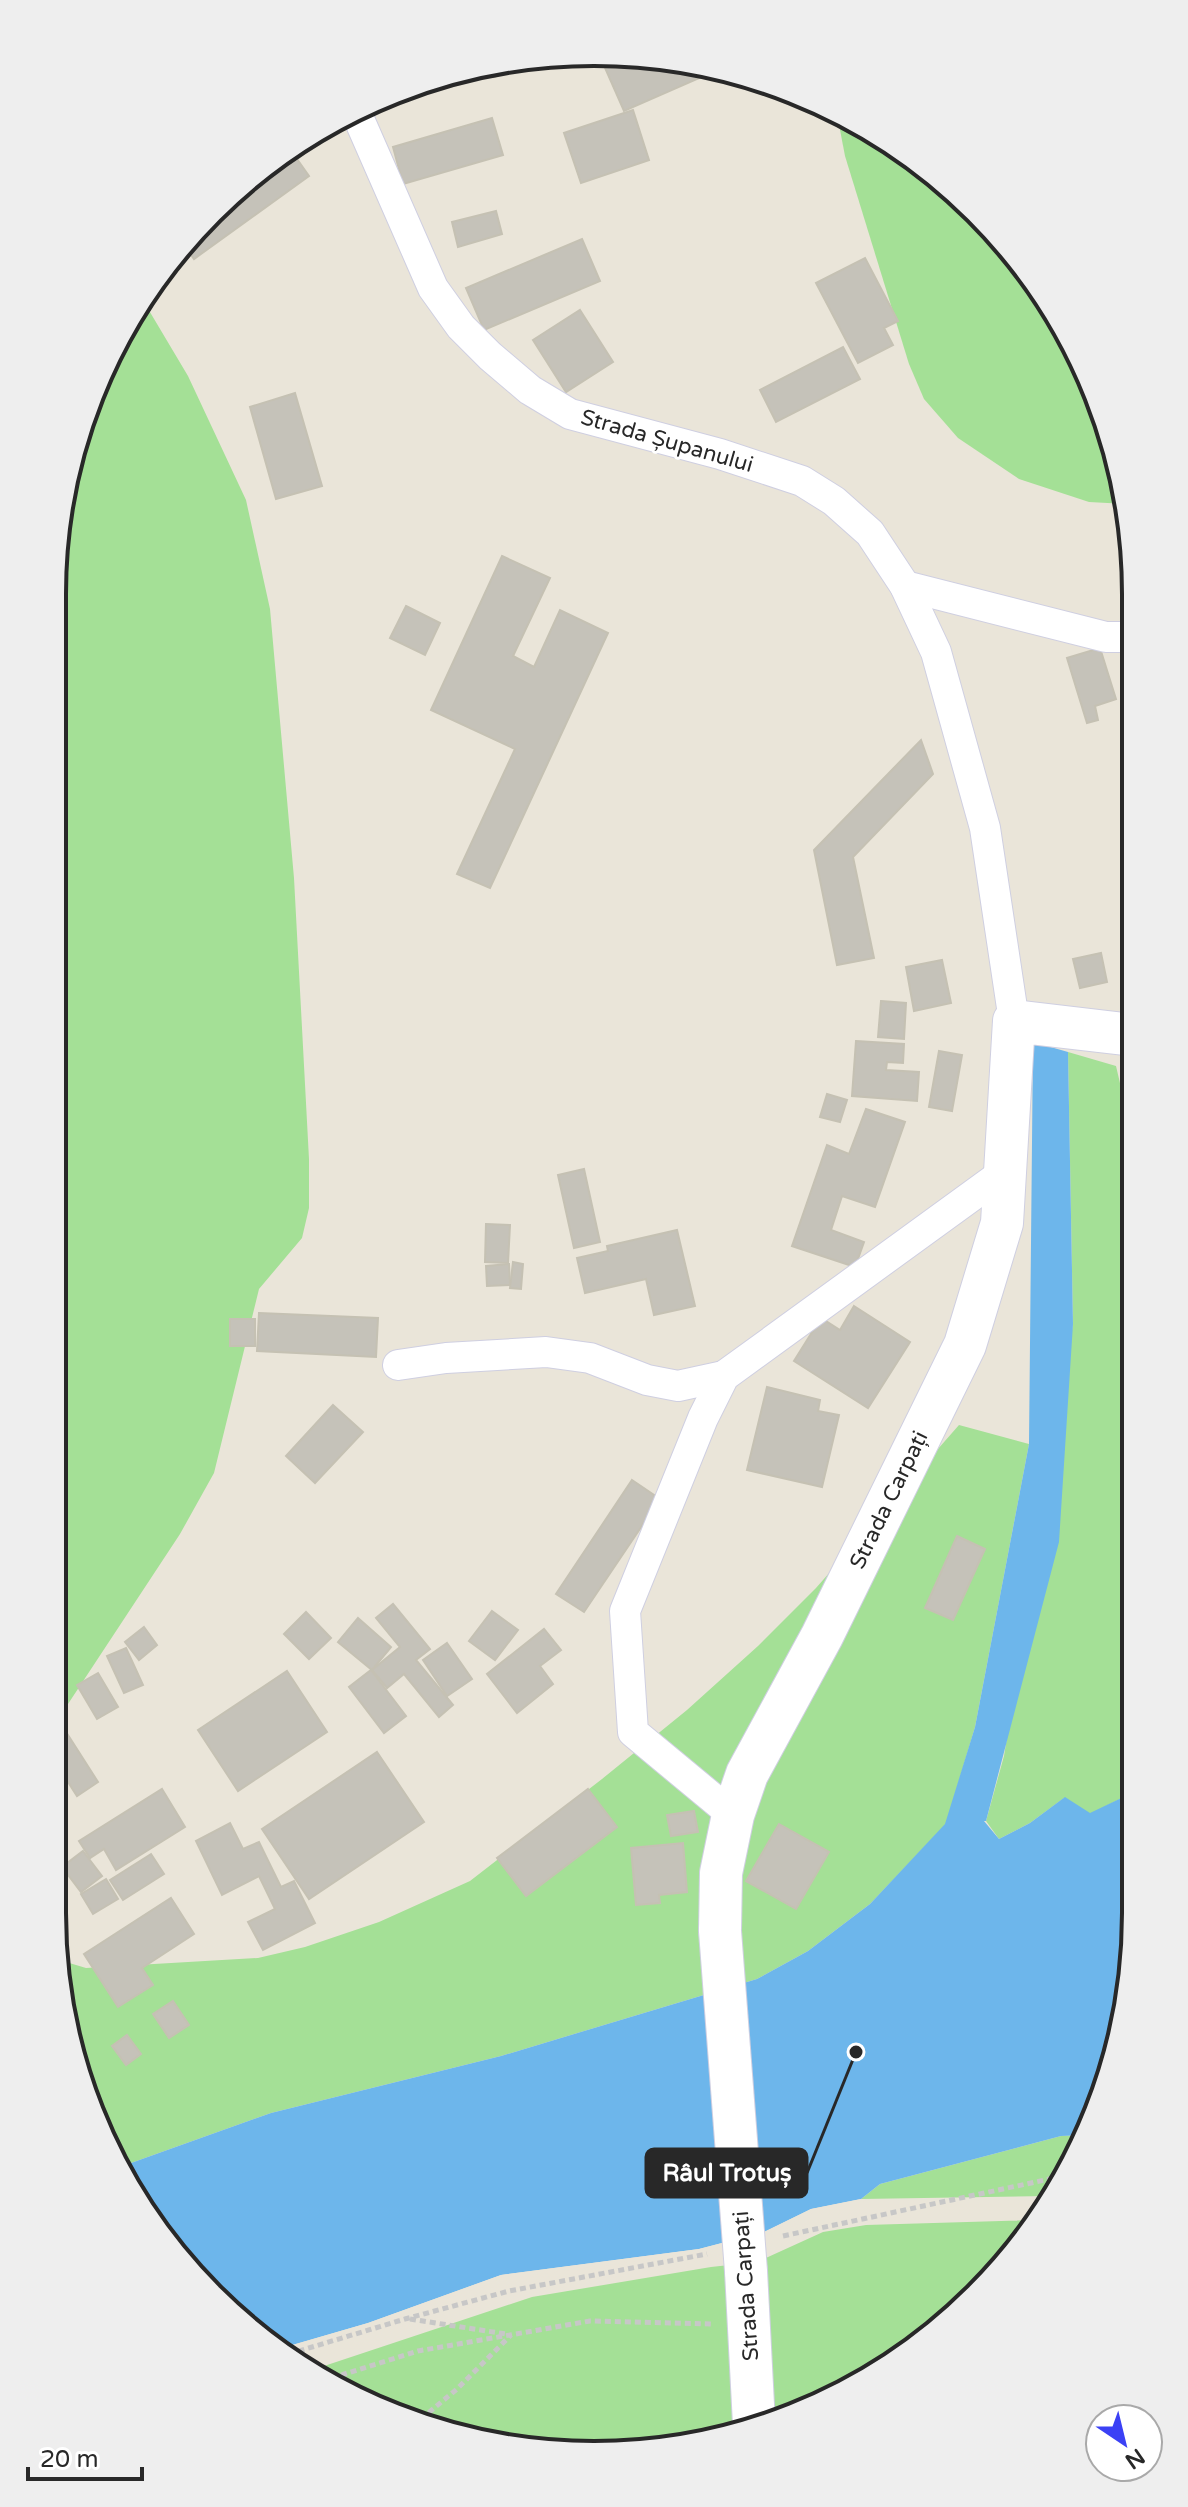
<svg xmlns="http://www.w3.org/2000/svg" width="1188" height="2507" viewBox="0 0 1188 2507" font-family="'Varela Round',sans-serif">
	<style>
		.green { fill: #a4e096 }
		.water { fill: #6db6eb }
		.pier { fill: #eae5d9 }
		.building { fill: #c5c2b9; stroke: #c5c1b3; stroke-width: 2 }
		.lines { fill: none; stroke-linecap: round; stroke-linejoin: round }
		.street-casing { stroke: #cfcfe1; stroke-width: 32 }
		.secondary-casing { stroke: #cfcfe1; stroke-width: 44 }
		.path { stroke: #c7c7c7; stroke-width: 5; stroke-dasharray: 6 4; stroke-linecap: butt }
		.street { stroke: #fff; stroke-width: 30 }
		.secondary { stroke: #fff; stroke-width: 42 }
		.secondary-bridge-casing { stroke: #cfcfe1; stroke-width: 44; stroke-linecap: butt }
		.secondary-bridge { stroke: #fff; stroke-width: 42 }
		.labels { text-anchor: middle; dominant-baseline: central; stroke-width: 6; stroke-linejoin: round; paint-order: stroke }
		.street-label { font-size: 22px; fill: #282828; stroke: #fff }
		.rim { fill: none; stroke: #282828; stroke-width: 4 }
		.leader { fill: none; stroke: #282828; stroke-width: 3 }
		.callout-dot { fill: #282828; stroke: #fff; stroke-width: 3 }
		.callout { fill: #282828; stroke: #282828; stroke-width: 3 }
		.callout-label { font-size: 24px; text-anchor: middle; font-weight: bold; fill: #fff }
	</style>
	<rect width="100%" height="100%" fill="#eae5d9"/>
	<g class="green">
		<path d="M837 114 924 164 1024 264 1095 386 1126 504 1089 502 1019 479 958 438 924 399 909 364 845 156Z"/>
		<path d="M141 297 188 376 246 500 270 609 294 878 309 1159V1208L302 1238 259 1289 214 1473 180 1534 68 1704 52 1745V594L63 488 93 387Z"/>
		<path d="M1068 1052 1116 1066 1133 1139 1136 1791 1090 1814 1064 1798 1030 1823 999 1839 986 1821 1004 1756 1073 1324Z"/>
		<path d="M959 1425 1029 1444 975 1727 946 1824 870 1904 808 1951 757 1979 501 2056 271 2113 117 2168 81 2088 59 1956 66 1962 86 1968 258 1958 305 1947 379 1922 470 1881 602 1779 687 1710 758 1646 816 1588Z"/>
		<path d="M1086 2135 1048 2196 861 2199 880 2184 1061 2136Z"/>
		<path d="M1033 2220 1001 2271 865 2383 699 2445 594 2455 489 2445 323 2383 309 2371 532 2297 711 2267 757 2262 823 2232 866 2225Z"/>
	</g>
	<path class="water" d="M1033 1042 1068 1052 1073 1324 1059 1542 986 1821H984L999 1839 1030 1823 1065 1797 1090 1813 1136 1791V1913L1126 2018 1095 2120 1086 2135 1061 2136 880 2184 861 2199 811 2209 764 2232 699 2249 501 2275 368 2323 282 2348 186 2270 124 2184 117 2168 271 2113 501 2056 757 1979 808 1951 870 1904 945 1824 975 1727 1029 1444Z"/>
	<path class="pier" d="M861 2199H867L862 2203 812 2213 765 2235 700 2253 502 2279 369 2327 285 2351 282 2348 368 2323 501 2275 699 2249 764 2232 811 2209Z"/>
	<g class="building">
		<path d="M598 52 699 62 720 69 624 111Z"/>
		<path d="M526 59 528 64 494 77 488 62Z"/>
		<path d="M633 110 649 160 581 183 564 133Z"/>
		<path d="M492 118 503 155 403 184 393 147Z"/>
		<path d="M318 130 324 139 297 159 309 176 194 259 183 244 210 211 293 144Z"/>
		<path d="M496 211 502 234 458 247 452 222Z"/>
		<path d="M582 239 600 281 484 330 466 288Z"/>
		<path d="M865 258 898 321 884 328 893 345 858 363 816 283Z"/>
		<path d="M580 310 613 362 566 392 533 340Z"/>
		<path d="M843 347 860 379 776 422 760 390Z"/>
		<path d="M295 393 322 486 276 499 250 407Z"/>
		<path d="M502 556 550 578 513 656 534 667 560 610 608 633 490 888 457 874 515 749 431 710Z"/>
		<path d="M406 606 440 623 425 655 390 638Z"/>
		<path d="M1100 648 1116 699 1095 706 1098 720 1087 723 1067 658Z"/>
		<rect x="1126" y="729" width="6" height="58"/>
		<path d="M921 740 933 774 853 857 874 958 837 965 814 850Z"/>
		<path d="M1101 953 1107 982 1080 988 1073 959Z"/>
		<path d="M942 960 951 1003 914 1011 906 967Z"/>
		<path d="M881 1001 906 1003 904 1039 878 1037Z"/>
		<path d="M856 1041 904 1044 903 1063 887 1062 886 1070 919 1072 917 1101 852 1096Z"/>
		<path d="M939 1051 962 1055 952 1111 929 1107Z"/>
		<path d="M827 1094 847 1100 840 1122 820 1117Z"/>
		<path d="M866 1109 905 1122 875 1207 842 1196 831 1230 864 1242 855 1267 792 1246 827 1145 849 1154Z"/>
		<path d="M584 1169 600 1242 574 1248 558 1175Z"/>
		<path d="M486 1224 510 1225 508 1263 485 1262Z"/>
		<path d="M677 1230 695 1306 654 1315 646 1279 585 1293 577 1258 608 1251 607 1246Z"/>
		<path d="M513 1262 523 1264 521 1289 510 1288Z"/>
		<path d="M509 1264 510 1285 487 1286 486 1266Z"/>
		<path d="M854 1306 910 1342 868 1408 794 1361 821 1318 840 1330Z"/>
		<path d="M259 1313 378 1318 376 1357 257 1351Z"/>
		<rect x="230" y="1319" width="25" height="27"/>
		<path d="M767 1387 820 1400 818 1411 839 1415 822 1487 747 1470Z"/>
		<path d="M333 1405 363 1432 315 1483 286 1456Z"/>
		<path d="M632 1480 660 1499 584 1612 556 1594Z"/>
		<path d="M957 1536 985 1549 953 1620 925 1608Z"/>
		<path d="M393 1604 430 1649 416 1660 453 1705 439 1717 404 1674 387 1688 372 1670 400 1647 376 1618Z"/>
		<path d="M492 1611 518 1630 495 1660 469 1641Z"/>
		<path d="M306 1612 331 1638 309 1659 284 1634Z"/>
		<path d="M358 1618 391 1647 372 1670 338 1642Z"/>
		<path d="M144 1627 157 1645 139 1660 125 1642Z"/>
		<path d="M544 1629 561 1650 540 1666 553 1684 517 1713 487 1674Z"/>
		<path d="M447 1643 472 1679 447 1696 423 1660Z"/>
		<path d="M126 1648 143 1685 124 1693 107 1656Z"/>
		<path d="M371 1670 406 1716 384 1733 349 1687Z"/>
		<path d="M287 1671 327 1732 238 1791 198 1730Z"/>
		<path d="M98 1673 118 1707 97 1719 77 1685Z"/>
		<path d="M68 1735 98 1782 77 1796 52 1757V1746Z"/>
		<path d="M377 1752 424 1822 309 1899 262 1829Z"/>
		<path d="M162 1789 185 1827 116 1870 104 1849 90 1858 79 1841Z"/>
		<path d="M588 1789 617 1827 526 1896 497 1858Z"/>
		<path d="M694 1811 698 1832 671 1836 667 1815Z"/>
		<path d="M230 1823 243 1849 259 1842 281 1887 294 1881 315 1923 263 1950 248 1922 275 1909 259 1876 222 1895 196 1841Z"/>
		<path d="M779 1824 829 1852 796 1909 746 1881Z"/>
		<path d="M683 1843 687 1892 659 1895 660 1903 636 1905 631 1848Z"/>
		<path d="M83 1851 102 1876 81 1892 62 1867Z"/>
		<path d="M151 1854 164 1874 123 1900 110 1880Z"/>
		<path d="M106 1879 118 1899 93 1914 81 1894Z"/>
		<path d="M171 1898 194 1934 142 1968 153 1985 118 2007 84 1954Z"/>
		<path d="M173 2001 189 2025 169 2038 153 2014Z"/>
		<path d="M127 2035 141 2054 126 2065 112 2046Z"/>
	</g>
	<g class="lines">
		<defs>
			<g id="street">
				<path d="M355 110 433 288 461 327 490 356 530 390 570 414 720 454 802 481 834 501 870 533 905 586 936 652 985 828 1014 1021"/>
				<path d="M905 586 1106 637H1132"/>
				<path d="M398 1365 446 1358 546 1352 590 1358 647 1380 678 1386 724 1376"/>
				<path d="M733 1815 633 1732 625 1611 703 1418 724 1376 1006 1171"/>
			</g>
			<g id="secondary">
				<path d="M720 1931 721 1873 733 1815 747 1774 822 1636 965 1345 1002 1223 1014 1021 1133 1035"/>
				<path d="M746 2271 754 2424"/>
			</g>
		</defs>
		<use href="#street" class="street-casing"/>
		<use href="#secondary" class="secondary-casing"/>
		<g class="path">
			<path d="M783 2236 1059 2177"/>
			<path d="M410 2319 506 2334"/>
			<path d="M289 2354 405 2319 509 2291 707 2254"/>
			<path d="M322 2381 418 2351 590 2321 712 2324"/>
			<path d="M421 2419 457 2389 511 2335"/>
		</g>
		<use href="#street" class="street"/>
		<use href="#secondary" class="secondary"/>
		<defs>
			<path id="secondary-bridge" d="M720 1931 746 2271"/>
		</defs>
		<use href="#secondary-bridge" class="secondary-bridge-casing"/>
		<use href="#secondary-bridge" class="secondary-bridge"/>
	</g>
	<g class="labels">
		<g class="street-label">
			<text transform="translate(667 441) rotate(16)">Strada Șupanului</text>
			<text transform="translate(889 1500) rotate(-64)">Strada Carpați</text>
			<text transform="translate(746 2286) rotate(-94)">Strada Carpați</text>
		</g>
	</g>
	<path d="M0 0H1188V2507H0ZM594 66H594A528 528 0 0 1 1122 594V1913A528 528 0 0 1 594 2441H594A528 528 0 0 1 66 1913V594A528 528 0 0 1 594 66Z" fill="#eee" fill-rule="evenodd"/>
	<path class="rim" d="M594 66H594A528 528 0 0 1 1122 594V1913A528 528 0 0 1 594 2441H594A528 528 0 0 1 66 1913V594A528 528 0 0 1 594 66Z"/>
	<path class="leader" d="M856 2052L807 2173"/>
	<circle class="callout-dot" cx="856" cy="2052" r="8"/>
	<rect class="callout" x="646" y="2149" width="161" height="48" rx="8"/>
	<g class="callout-label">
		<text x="727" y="2181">Râul Trotuș</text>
	</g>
	<g transform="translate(1124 2443) rotate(145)"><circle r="38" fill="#ffffff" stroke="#a9a9a9" stroke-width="2"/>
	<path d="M0-6L14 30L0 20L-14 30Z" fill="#3b41f5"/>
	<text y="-12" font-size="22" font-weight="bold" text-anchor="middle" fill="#282828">N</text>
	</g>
	<path d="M28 2467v12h114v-12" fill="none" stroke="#282828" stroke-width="4"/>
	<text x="40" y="2467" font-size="24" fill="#282828" stroke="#ffffff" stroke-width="6" paint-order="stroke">20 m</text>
</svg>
